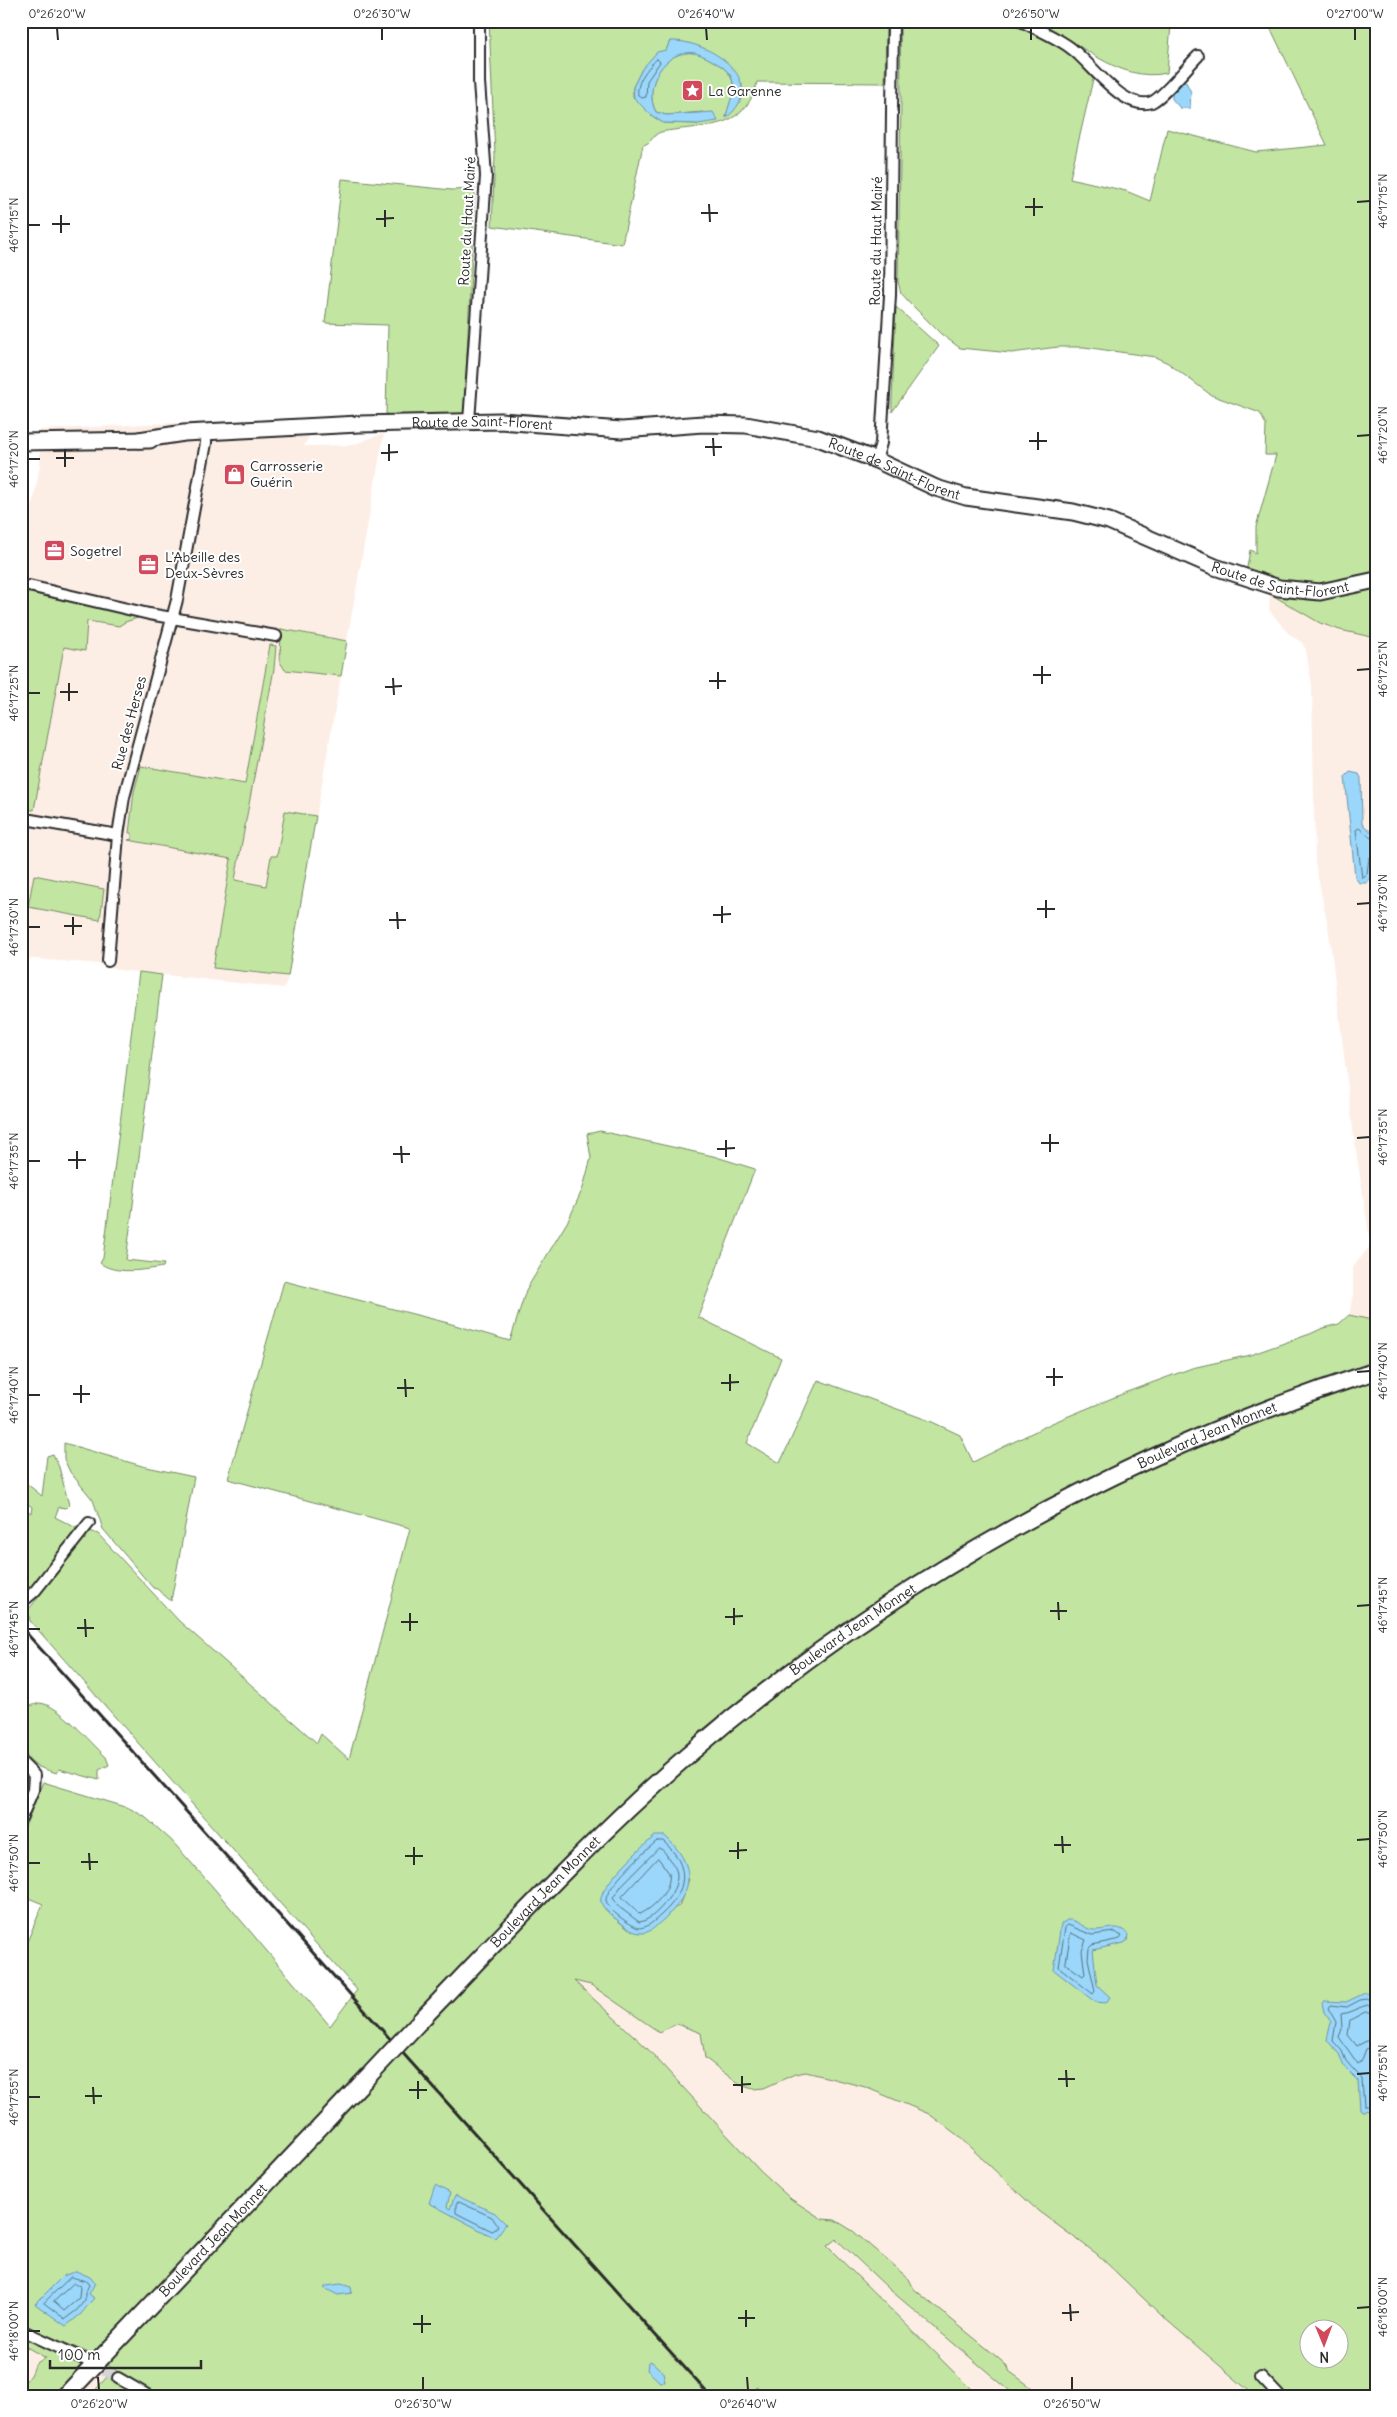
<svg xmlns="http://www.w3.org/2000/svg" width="1397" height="2417" viewBox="0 0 1397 2417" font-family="Delius,sans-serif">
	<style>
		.built { fill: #fdeee5 }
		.green { fill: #c2e6a1; stroke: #768866; fill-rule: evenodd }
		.water { fill: #9ad7fb; stroke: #6e92a8 }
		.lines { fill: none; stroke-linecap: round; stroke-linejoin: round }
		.shore { stroke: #57707e; stroke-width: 1 }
		.street-tunnel { stroke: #d5d5d5; stroke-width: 10; stroke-dasharray: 10 5; stroke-linecap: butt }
		.street-casing { stroke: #2b2b2b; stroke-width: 14 }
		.secondary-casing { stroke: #2b2b2b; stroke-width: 19 }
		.primary-casing { stroke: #2b2b2b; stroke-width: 20 }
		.street { stroke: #fff; stroke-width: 10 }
		.secondary { stroke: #fff; stroke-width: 15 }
		.primary { stroke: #fff; stroke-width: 16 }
		.rail { stroke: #2b2b2b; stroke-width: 3 }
		.primary-bridge-casing { stroke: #2b2b2b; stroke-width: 20; stroke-linecap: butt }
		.primary-bridge { stroke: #fff; stroke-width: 16 }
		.ticks { fill: none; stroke: #2b2b2b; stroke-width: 2 }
		.labels { text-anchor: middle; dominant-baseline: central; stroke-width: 4; stroke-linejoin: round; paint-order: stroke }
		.poi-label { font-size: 14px; fill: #2b2b2b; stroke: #fff; text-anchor: start }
		.street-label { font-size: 14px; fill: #2b2b2b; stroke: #fff }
		.neatline { fill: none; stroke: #2b2b2b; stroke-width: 2 }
		.ticks-label { font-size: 12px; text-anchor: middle; fill: #2b2b2b }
	</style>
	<rect width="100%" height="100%" fill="#fff"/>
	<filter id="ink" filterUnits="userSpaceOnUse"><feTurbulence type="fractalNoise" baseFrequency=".02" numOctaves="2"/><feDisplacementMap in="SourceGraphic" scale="10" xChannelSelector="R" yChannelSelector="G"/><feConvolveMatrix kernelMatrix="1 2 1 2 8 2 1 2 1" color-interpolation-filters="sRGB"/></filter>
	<g filter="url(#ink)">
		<g class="built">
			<path d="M319 418 304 446 352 445 384 433 347 641 281 629 344 658 288 978 284 988 118 970 101 964 21 958V562L40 466V430L145 424Z"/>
			<path d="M1250 550 1263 556 1376 550V1321L1373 1322 1349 1315 1353 1293V1267L1369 1247 1370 1241 1354 1138 1329 932 1315 863 1312 685 1309 669 1306 650 1302 643 1288 633 1269 610 1270 592Z"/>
			<path d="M573 1981 591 1985 659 2032 677 2024 701 2033 705 2058 740 2085 753 2089 764 2088 795 2074 805 2072 865 2087 929 2114 956 2134 1080 2243 1097 2254 1162 2316 1255 2396H978L827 2246 645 2046Z"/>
			<path d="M21 2324 91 2354 126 2377 201 2396H21Z"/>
		</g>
		<g class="green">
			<path d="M489 21H886L885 83 757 82C745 133 701 124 661 132 653 134 651 144 643 145L622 244 492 226 495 156ZM670 41 705 49 742 84C741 98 738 109 726 117 728 107 735 93 733 83 731 74 724 67 716 63 710 59 702 54 695 53 664 48 642 87 656 112L666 115 703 112 698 124 663 123 651 115 633 97V87L642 69 666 50Z"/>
			<path d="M900 21H1009L1069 53 1094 75 1070 178 1126 191 1150 201 1167 129 1256 152 1327 145 1267 21H1376V575L1341 584 1296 586 1246 573 1250 550 1256 553V527L1276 455H1265L1266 425 1260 413 1211 395 1168 363 1155 357 1084 347H1058L1011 353 960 348 941 334 911 304 901 293 898 282 901 100Z"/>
			<path d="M1037 21H1179L1171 24 1167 73C1118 84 1078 40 1037 21Z"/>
			<path d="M342 179 452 190 475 189 464 414 386 416 388 325 325 323Z"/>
			<path d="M896 307 939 346 892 412V401Z"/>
			<path d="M1376 584V638L1340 630 1320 623 1272 595 1273 593Z"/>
			<path d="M21 591 141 617 125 622 119 626 87 621 85 651 64 647 34 810 24 809 21 826Z"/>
			<path d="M281 629 347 641 341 676 285 670 280 662Z"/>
			<path d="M270 645 276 646 274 669 235 880 266 886 271 856H277L285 811 316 816 288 976 213 968 231 859 128 840 132 839V833H129L134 792 141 766 245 784Z"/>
			<path d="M34 875 104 889 100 920 28 907Z"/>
			<path d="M139 972 162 975 126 1260 164 1264 163 1267C145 1270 115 1275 100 1263L103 1258Z"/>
			<path d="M600 1131 713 1156 755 1169 698 1317 781 1358 747 1443 780 1463 818 1380 930 1421 960 1435 973 1462 1052 1423 1127 1392 1192 1368 1250 1355 1310 1334 1323 1328 1339 1324 1349 1315 1376 1321V2396H1255L1162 2316 1097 2254 1038 2211 956 2134 929 2114 865 2087 806 2072 795 2074 764 2088 753 2089 740 2085 705 2058 701 2033 677 2024 659 2032 591 1985 574 1981 645 2046 761 2172 791 2199 822 2219 835 2220 853 2231 909 2279 914 2289 990 2351 1005 2364 1009 2371 1031 2387 1039 2396H1016L889 2289 836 2239 827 2246 978 2396H772L757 2387 753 2396H90L107 2377 125 2387 126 2377 91 2354 21 2324V1956L43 1904 21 1895V1837L43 1782 129 1808 145 1817 171 1840 212 1886 330 2026 357 1990 30 1621 28 1610 38 1598 42 1590 28 1593 21 1587V1505L31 1513 32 1507 21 1499V1479L42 1496 47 1456 53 1454 59 1467 69 1505 66 1508 59 1507 55 1517 86 1533 90 1531 98 1534 179 1621 317 1743 321 1734 349 1759 410 1528 228 1479 284 1281 448 1323 510 1341 526 1290 569 1219 583 1188 591 1158 587 1134ZM689 1879 679 1906 628 1929 611 1915 602 1903 603 1891ZM1310 2330H1340V2360H1310Z"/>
			<path d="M64 1443 142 1466 194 1477 171 1601 157 1589 153 1588 103 1529 93 1500 70 1472 64 1459Z"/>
			<path d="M40 1703C60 1705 91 1743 106 1757L109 1765 99 1770V1780L59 1769 57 1773C47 1770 29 1766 26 1754 25 1748 27 1742 26 1737L21 1734C21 1722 23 1716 30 1706Z"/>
			<path d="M21 2333 87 2365 55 2396H21V2384C24 2382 29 2379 31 2375 37 2364 31 2365 46 2358L21 2344Z"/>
		</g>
		<g class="water">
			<path d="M670 41C707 39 773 81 726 118 727 107 735 94 733 83 732 74 724 67 716 63 710 59 702 55 695 53 665 48 642 87 656 112L666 115 713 112 718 121 698 124 663 123 651 115 634 98 633 87 642 69 657 52 666 50Z"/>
			<path d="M1179 82H1186L1191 92 1190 109 1180 108 1172 99V90Z"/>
			<path d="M1350 772 1359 774 1361 778 1362 824 1373 833 1374 839 1373 875 1367 883H1359L1355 877 1345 777Z"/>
			<path d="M655 1836H665C696 1865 696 1890 664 1919 658 1924 652 1932 643 1933 632 1934 624 1925 616 1919 611 1915 603 1909 601 1902 597 1887 643 1846 655 1836Z"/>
			<path d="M1067 1920C1077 1919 1084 1929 1093 1930 1106 1931 1119 1922 1128 1935L1127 1941 1124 1943 1093 1950 1097 1985 1110 1997 1106 2003 1095 2002 1054 1970 1061 1924Z"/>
			<path d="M1365 1993 1376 1994V2040L1372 2071 1376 2084V2110L1362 2111 1360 2109 1358 2081 1345 2068 1339 2054 1327 2040 1331 2022 1324 2012 1322 2003 1324 2001 1346 2002Z"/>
			<path d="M435 2185 450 2193 447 2207 450 2209 455 2195 495 2213 506 2224 495 2238 429 2203Z"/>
			<path d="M76 2271 90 2277 95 2283 89 2294 94 2298 81 2314 66 2326 35 2304 63 2276Z"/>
			<path d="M341 2284 351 2287 352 2293 338 2295 324 2288 326 2286Z"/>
			<path d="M651 2361 663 2372 665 2382H660L647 2370 648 2362Z"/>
		</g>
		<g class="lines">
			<g class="shore">
				<path d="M657 59 660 62 647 81 646 97 642 98 638 95C636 82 648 67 657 59Z"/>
				<path d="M1376 839 1371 838 1359 828 1356 830 1362 878 1367 874 1369 858 1376 855"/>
				<path d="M657 1841H663C691 1866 688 1891 661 1915 654 1921 648 1928 638 1928 629 1924 608 1911 606 1900 605 1888 647 1849 657 1841Z"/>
				<path d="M659 1848C664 1850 666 1854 669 1859 673 1864 677 1869 677 1876 678 1891 654 1921 639 1922L619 1907 613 1898 622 1885Z"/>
				<path d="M658 1858 669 1873C672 1889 654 1908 640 1914L622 1897Z"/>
				<path d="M1068 1925 1092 1935 1114 1932 1122 1936 1120 1939 1092 1945 1089 1948 1088 1959 1095 1991 1093 1994 1059 1967 1065 1928Z"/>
				<path d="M1071 1933 1086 1940 1082 1951 1085 1974 1083 1976 1066 1964Z"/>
				<path d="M1376 1998 1360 2000 1347 2007 1330 2005 1328 2008 1336 2022 1333 2041 1342 2051 1346 2061 1362 2079 1364 2106H1376"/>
				<path d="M1376 2004C1362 2004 1354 2012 1341 2014L1342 2029 1339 2037 1358 2064 1361 2062 1366 2049 1376 2046"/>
				<path d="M1376 2012H1365L1350 2020 1348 2035 1357 2046 1368 2040 1376 2039"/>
				<path d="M459 2202 492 2217 498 2226 492 2231 456 2213V2204Z"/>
				<path d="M71 2277 86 2281 89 2285 85 2293V2300L77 2310 65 2319 44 2303Z"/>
				<path d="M74 2283 80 2286 79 2298 64 2311 54 2302Z"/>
			</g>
			<path class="street-tunnel" d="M91 2363 118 2378"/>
			<defs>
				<g id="street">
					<path d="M1021 21C1038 30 1057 37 1072 49 1092 64 1124 112 1152 102 1163 97 1188 66 1198 56"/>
					<path d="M469 422 486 176 479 82V21"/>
					<path d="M876 460 881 443 890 295 893 21"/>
					<path d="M29 586 149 614 276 636"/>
					<path d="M31 820 118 835"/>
					<path d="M108 961 118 835 124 797 177 600 206 443V431"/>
					<path d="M21 1603 35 1591 89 1523"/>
					<path d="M21 1762 34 1775 33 1790 21 1818"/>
					<path d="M21 2330 88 2361"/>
					<path d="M1261 2377 1279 2396"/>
					<path d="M118 2378 149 2396"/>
				</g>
				<g id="secondary">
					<path id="s1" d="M139 440 184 433 359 424 500 421 622 430 703 424 746 425 818 438 876 460 936 488 966 497 1073 512 1109 521 1215 567 1279 588 1320 592 1376 580"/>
					<path d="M21 442 150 440"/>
				</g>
				<g id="primary">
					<path id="s2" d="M420 2021C507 1931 592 1838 687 1756 887 1583 1124 1452 1376 1371"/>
					<path id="s3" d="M65 2396 360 2085"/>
				</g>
			</defs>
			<use href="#street" class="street-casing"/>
			<use href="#secondary" class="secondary-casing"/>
			<use href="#primary" class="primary-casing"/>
			<use href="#street" class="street"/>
			<use href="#secondary" class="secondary"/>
			<use href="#primary" class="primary"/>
			<path class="rail" d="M21 1627 710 2396"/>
			<defs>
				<path id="primary-bridge" d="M360 2085 420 2021"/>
			</defs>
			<use href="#primary-bridge" class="primary-bridge-casing"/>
			<use href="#primary-bridge" class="primary-bridge"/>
		</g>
	</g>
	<path class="ticks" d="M57 28 58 40M382 28V40M706 28 707 40M1031 28V40M1355 28V40M1034 198V216M1357 202 1370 201M709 204 710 222M1025 207H1043M385 210V227M701 213H718M61 215V233M376 219 394 218M52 224H70M28 225H40M1038 432V450M1357 436 1370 435M713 438 714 456M1029 441H1047M389 444V461M705 447H722M65 449V467M381 453 398 452M56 458H74M28 459H40M1042 666V684M1357 670 1370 669M718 672V689M1033 675H1051M393 678 394 695M709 681H726M69 683V701M385 687 402 686M60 692H78M28 693H40M1046 900V918M1357 904 1370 903M722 906V923M1037 909H1055M397 912 398 929M713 915 731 914M73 917V935M389 920H406M64 926H82M28 927H40M1050 1134V1152M1357 1138 1370 1137M726 1140V1157M1041 1143H1059M401 1146 402 1163M717 1149 735 1148M77 1151V1169M393 1154H410M68 1160H86M28 1161H40M1054 1368V1386M1357 1372 1370 1371M730 1374V1391M1046 1377H1063M405 1379 406 1397M721 1383 739 1382M81 1385V1403M397 1388H414M73 1394H90M28 1395H40M1058 1602 1059 1620M1357 1606 1370 1605M734 1608V1625M1050 1611H1067M410 1613V1631M725 1617 743 1616M85 1619 86 1637M401 1622H418M77 1628H94M28 1629H40M1062 1836 1063 1853M1357 1840 1370 1839M738 1842V1859M1054 1845H1071M414 1847V1865M729 1851 747 1850M89 1853 90 1870M405 1856H423M81 1862H98M28 1863H40M1066 2070 1067 2087M1357 2074 1370 2073M742 2076V2093M1058 2079H1075M418 2081V2099M733 2085 751 2084M93 2087 94 2104M409 2090H427M85 2096H102M28 2097H40M1070 2304 1071 2321M1357 2308 1370 2307M746 2310V2327M1062 2313 1079 2312M422 2315V2333M738 2318H755M413 2324H431M28 2331H40M98 2377 99 2390M423 2377V2390M747 2377 748 2390M1072 2377V2390"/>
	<defs>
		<symbol id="sight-square" viewBox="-11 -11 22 22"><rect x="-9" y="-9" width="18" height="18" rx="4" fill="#d1495b" stroke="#fff"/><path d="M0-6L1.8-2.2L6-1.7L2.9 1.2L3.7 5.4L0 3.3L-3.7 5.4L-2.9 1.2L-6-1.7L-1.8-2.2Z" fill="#fff"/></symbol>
		<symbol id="shop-square" viewBox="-11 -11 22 22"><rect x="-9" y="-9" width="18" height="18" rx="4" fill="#d1495b" stroke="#fff"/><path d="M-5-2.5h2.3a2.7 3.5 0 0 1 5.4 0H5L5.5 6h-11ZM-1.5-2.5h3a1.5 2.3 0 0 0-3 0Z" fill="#fff"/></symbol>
		<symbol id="office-square" viewBox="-11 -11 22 22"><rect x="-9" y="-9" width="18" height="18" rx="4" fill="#d1495b" stroke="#fff"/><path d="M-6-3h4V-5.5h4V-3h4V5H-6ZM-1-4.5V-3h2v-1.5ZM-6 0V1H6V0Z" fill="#fff"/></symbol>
	</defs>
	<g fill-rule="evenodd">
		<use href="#sight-square" x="680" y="78" width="25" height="25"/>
		<use href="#shop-square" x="222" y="462" width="25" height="25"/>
		<use href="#office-square" x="42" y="538" width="25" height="25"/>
		<use href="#office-square" x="136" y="552" width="25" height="25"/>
	</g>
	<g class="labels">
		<g class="poi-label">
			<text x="708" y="91">La Garenne</text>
			<text x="250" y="466">Carrosserie<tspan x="250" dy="16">Guérin</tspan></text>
			<text x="70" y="551">Sogetrel</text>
			<text x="165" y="557">L'Abeille des<tspan x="165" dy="16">Deux-Sèvres</tspan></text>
		</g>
		<g class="street-label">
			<text transform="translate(467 221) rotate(-87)">Route du Haut Mairé</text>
			<text transform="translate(876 241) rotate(-89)">Route du Haut Mairé</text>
			<text stroke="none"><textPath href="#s1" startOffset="344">Route de Saint-Florent</textPath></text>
			<text stroke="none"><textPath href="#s1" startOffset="764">Route de Saint-Florent</textPath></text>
			<text stroke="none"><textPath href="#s1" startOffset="1169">Route de Saint-Florent</textPath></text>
			<text transform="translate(129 723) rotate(-75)">Rue des Herses</text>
			<text stroke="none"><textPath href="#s2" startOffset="990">Boulevard Jean Monnet</textPath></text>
			<text stroke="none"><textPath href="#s2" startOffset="585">Boulevard Jean Monnet</textPath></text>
			<text stroke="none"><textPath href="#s2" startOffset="180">Boulevard Jean Monnet</textPath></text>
			<text stroke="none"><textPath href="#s3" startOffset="215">Boulevard Jean Monnet</textPath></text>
		</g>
	</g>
	<rect width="1397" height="2417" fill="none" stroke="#fff" stroke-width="55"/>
	<g transform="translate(1324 2344) rotate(179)"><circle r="24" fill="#ffffff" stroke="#aaaaaa"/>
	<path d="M0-4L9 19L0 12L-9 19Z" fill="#d1495b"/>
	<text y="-8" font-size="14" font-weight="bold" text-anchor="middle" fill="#2b2b2b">N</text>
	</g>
	<path d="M50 2360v8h151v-8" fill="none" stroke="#2b2b2b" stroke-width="2.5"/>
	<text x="58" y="2360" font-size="15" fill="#2b2b2b" stroke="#ffffff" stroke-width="4" paint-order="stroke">100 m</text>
	<rect x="28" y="28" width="1342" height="2362" class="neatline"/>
	<g class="ticks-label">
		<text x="57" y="18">0°26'20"W</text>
		<text x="382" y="18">0°26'30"W</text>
		<text x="706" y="18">0°26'40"W</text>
		<text x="1031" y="18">0°26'50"W</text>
		<text x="1355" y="18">0°27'00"W</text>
		<text transform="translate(1383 201) rotate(-90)" y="4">46°17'15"N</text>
		<text transform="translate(14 225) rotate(-90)" y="4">46°17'15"N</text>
		<text transform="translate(1383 435) rotate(-90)" y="4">46°17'20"N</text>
		<text transform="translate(14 459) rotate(-90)" y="4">46°17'20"N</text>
		<text transform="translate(1383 669) rotate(-90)" y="4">46°17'25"N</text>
		<text transform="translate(14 693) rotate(-90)" y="4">46°17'25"N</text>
		<text transform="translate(1383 903) rotate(-90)" y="4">46°17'30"N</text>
		<text transform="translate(14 927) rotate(-90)" y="4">46°17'30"N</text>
		<text transform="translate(1383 1137) rotate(-90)" y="4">46°17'35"N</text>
		<text transform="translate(14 1161) rotate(-90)" y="4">46°17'35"N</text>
		<text transform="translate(1383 1371) rotate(-90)" y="4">46°17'40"N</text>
		<text transform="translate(14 1395) rotate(-90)" y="4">46°17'40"N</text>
		<text transform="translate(1383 1605) rotate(-90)" y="4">46°17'45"N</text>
		<text transform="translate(14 1629) rotate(-90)" y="4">46°17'45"N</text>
		<text transform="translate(1383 1839) rotate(-90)" y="4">46°17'50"N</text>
		<text transform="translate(14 1863) rotate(-90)" y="4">46°17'50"N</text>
		<text transform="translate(1383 2073) rotate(-90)" y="4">46°17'55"N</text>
		<text transform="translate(14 2097) rotate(-90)" y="4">46°17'55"N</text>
		<text transform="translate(1383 2307) rotate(-90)" y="4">46°18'00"N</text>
		<text transform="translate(14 2331) rotate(-90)" y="4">46°18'00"N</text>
		<text x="99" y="2408">0°26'20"W</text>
		<text x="423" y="2408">0°26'30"W</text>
		<text x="748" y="2408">0°26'40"W</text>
		<text x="1072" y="2408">0°26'50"W</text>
	</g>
</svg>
